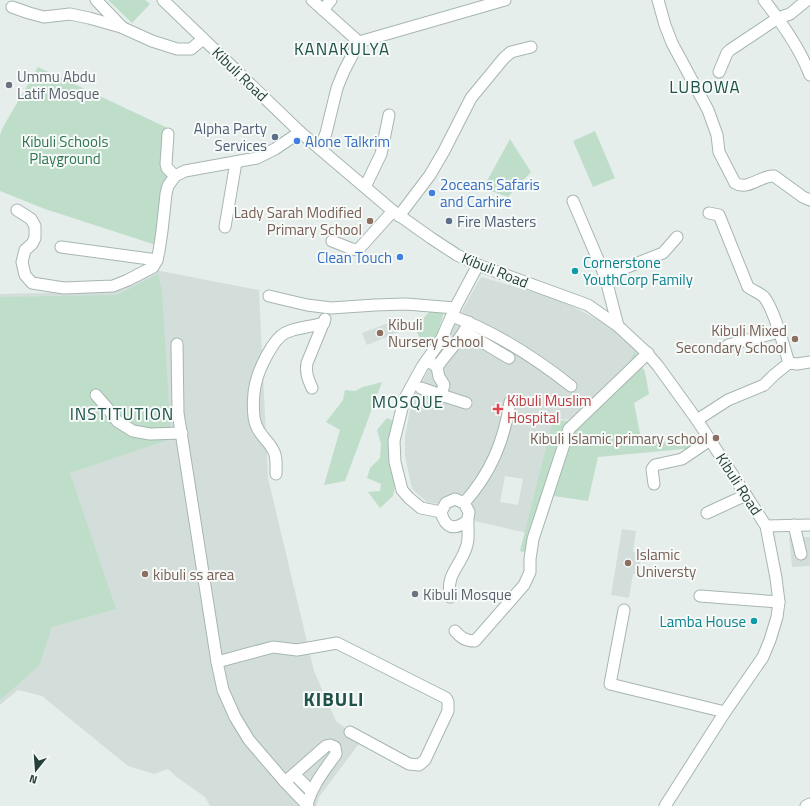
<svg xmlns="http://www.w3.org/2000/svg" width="810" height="806" viewBox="0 0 810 806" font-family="'Titillium Web',sans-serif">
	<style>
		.built { fill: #d3deda; fill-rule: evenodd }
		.green { fill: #bfdeca }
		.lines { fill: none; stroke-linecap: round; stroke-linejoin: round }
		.minor-casing { stroke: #a7b6b2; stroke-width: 13 }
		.minor { stroke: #fff; stroke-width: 11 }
		.worship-dot { fill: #6b7280; stroke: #f6faf8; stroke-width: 1.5 }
		.service-dot { fill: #5c6f8a; stroke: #f6faf8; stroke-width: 1.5 }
		.shop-dot { fill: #3f7fe0; stroke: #f6faf8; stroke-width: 1.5 }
		.education-dot { fill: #8d6e63; stroke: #f6faf8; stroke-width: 1.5 }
		.culture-dot { fill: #0f9aa8; stroke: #f6faf8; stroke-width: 1.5 }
		.health-dot { fill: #e0444e; stroke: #f6faf8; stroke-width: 1.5 }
		.labels { text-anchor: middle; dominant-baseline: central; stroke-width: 4; stroke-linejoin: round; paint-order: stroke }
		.street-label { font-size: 15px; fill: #24403a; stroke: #f6faf8 }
		.worship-label { font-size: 15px; fill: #5b616d; stroke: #f6faf8; text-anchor: start }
		.service-label { font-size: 15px; fill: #4e5e75; stroke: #f6faf8; text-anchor: end }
		.park-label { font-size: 15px; fill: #2f7650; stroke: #f6faf8 }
		.shop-label { font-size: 15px; fill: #366cbe; stroke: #f6faf8; text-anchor: start }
		.education-label { font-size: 15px; fill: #785e54; stroke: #f6faf8; text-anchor: end }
		.culture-label { font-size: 15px; fill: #0d838f; stroke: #f6faf8; text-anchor: start }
		.health-label { font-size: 15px; fill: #be3a42; stroke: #f6faf8; text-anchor: start }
		.quarter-label { font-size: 17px; letter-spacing: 1px; fill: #205249; stroke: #f6faf8 }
		.district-label { font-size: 19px; font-weight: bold; letter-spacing: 1px; fill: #205249; stroke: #f6faf8 }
	</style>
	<rect width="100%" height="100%" fill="#e5eeeb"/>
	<g class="built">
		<path d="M155 270 259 290 268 478 314 671 336 721 361 741 319 797 316 806H210L205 797 178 778 168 769 154 774 128 766 42 696 18 690 0 705V294L119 291Z"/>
		<path d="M481 277 561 300 608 325 640 355 574 420 556 419 527 533 470 520 468 502 462 494 450 497 441 504 428 503 412 489 405 456V436L412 399ZM505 476 523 479 518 505 500 502Z"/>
		<path d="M394 321 399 332 367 345 362 333Z"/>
		<path d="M622 529 636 531 633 552 638 553 637 558 641 559 639 568H637L636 574H633L629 598 611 595Z"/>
		<path d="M789 537H810V566L792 567Z"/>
	</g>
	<g class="green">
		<path d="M108 0H145L150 4 132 23Z"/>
		<path d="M38 67 174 131 156 245 45 209 0 191V135L3 127Z"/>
		<path d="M595 131 615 178 593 187 573 141Z"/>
		<path d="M510 139 531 172 508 197 483 188Z"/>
		<path d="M158 274 162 290 171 439 70 473 116 609 52 627 39 666 0 700V297L117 295Z"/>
		<path d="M431 310 444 312 438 332 439 340 429 343 421 339 417 333 420 322Z"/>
		<path d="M635 350 637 358 645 372 649 394 634 403 642 443 701 441 705 447 598 457 588 501 554 496 534 555 520 551 553 420 571 421 628 365Z"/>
		<path d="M382 382 345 481 324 485 340 430 326 422 343 400 345 390 355 391 363 387Z"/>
		<path d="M387 418 397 423 389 445 396 483 393 496 380 508 368 492 380 491 381 484 367 478 370 468 380 458 381 444 377 430Z"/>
	</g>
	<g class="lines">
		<defs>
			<g id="minor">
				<path d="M96 0 121 26"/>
				<path d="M163 0 300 132 393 211 431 238 457 255 478 265 588 305 618 326 646 352 658 366 697 420 766 526 776 578 779 602 777 617 770 640 763 657 725 712 665 806"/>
				<path d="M312 0 359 42"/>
				<path d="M658 0 665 25 672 43 708 110 717 135 719 152 735 183C748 191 761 175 774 176L803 197 810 200"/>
				<path d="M764 0C782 23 800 48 810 75"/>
				<path d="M12 7 29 13 44 17 70 14 89 18 121 27 152 41 177 49H191L203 39"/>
				<path d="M323 10 331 0"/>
				<path d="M719 72 727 53 730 50 778 18 790 14 807 0"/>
				<path d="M168 134 166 164 167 168 175 176"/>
				<path d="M320 148 326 133 337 88 344 71 359 42 505 0"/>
				<path d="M365 187 381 154 389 115"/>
				<path d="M573 201 605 276 618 326"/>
				<path d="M17 210 31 219 35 226V238L32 244 25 250 22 262 25 275 32 283 64 288 113 286 128 280 153 267 157 260 159 251 162 231 166 194 168 186 175 176 185 171 257 158 275 149 300 132"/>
				<path d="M709 213 719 215 748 287C753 291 759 292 764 297 774 309 784 347 789 363"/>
				<path d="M399 216 430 175 444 151 471 98 504 58 511 52 531 47"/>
				<path d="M225 227 236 162"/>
				<path d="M332 241 352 249 358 250 393 211"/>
				<path d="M61 247 157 260"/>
				<path d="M605 276 663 253 677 237"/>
				<path d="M269 296 307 305 331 308 375 305 406 304 455 308"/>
				<path d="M452 316C496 332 534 357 571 386"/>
				<path d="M465 332 509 358"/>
				<path d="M177 344 178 413 217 662 223 690 235 717 249 740 285 782 308 806"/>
				<path d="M728 345 779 332"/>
				<path d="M427 360 437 367 439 377 444 385 441 395 466 403"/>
				<path d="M437 367C448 351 462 339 469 322"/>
				<path d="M312 388C308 379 305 372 307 363L325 319"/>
				<path d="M421 388 441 395"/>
				<path d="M96 395 109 410 117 421 133 431 150 434 182 433"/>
				<path d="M697 420 728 400 764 385 774 375 789 363 797 364 810 362"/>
				<path d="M276 474C276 466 277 456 273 450 268 440 260 436 256 425 252 415 253 393 256 382 259 369 273 339 285 333 297 327 311 327 324 323"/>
				<path d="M654 484 652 469 655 465 682 459 710 440"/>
				<path d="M464 503C491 473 504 441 510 402"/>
				<path d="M441 512 421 508 409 498 402 490 395 462 394 441 404 400 422 367 441 340 455 308 478 265"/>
				<path d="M441 512 446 503 455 499 464 503 469 512C466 524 470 534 467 545 461 567 446 572 450 597"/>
				<path d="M441 512C445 528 454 531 467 521"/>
				<path d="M707 513 746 495"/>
				<path d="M794 525 801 554"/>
				<path d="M766 526 810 525"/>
				<path d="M700 596 779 602"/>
				<path d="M624 610 610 684 725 712"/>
				<path d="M455 631C461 638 466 641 475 641L524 585 530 572V559L533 539 569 429 648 353"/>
				<path d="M217 662 273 647 297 650 337 643 446 698 448 702V711L425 760 419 765 409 764 350 732"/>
				<path d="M294 774 311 791"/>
				<path d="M285 782 326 746 330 745 335 747 336 754C324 771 313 784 307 804"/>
				<path d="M806 806 810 804"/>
			</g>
		</defs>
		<use href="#minor" class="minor-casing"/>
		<use href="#minor" class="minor"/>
	</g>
	<g class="worship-dot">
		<circle cx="9" cy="85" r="4"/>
		<circle cx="415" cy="594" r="4"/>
	</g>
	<g class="service-dot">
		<circle cx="275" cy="137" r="4"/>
		<circle cx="449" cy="221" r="4"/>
	</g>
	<g class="shop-dot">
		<circle cx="297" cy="141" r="4"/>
		<circle cx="432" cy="193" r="4"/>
		<circle cx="400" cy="257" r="4"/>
	</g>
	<g class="education-dot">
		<circle cx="370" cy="221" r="4"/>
		<circle cx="380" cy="333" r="4"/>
		<circle cx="795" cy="339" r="4"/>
		<circle cx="716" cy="438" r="4"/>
		<circle cx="628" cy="563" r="4"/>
		<circle cx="145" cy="574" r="4"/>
	</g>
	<g class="culture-dot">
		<circle cx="575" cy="271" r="4"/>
		<circle cx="754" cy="621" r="4"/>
	</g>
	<path class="health-dot" d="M496 403h4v4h4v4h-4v4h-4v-4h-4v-4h4z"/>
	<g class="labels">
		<g class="street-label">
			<text transform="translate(240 74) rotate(44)">Kibuli Road</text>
			<text transform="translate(495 270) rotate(22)">Kibuli Road</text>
			<text transform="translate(739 484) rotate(57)">Kibuli Road</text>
		</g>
		<g class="worship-label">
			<text x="17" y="76">Ummu Abdu<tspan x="17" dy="17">Latif Mosque</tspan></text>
			<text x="423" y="594">Kibuli Mosque</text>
		</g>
		<g class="service-label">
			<text x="267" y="128">Alpha Party<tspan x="267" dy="17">Services</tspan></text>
			<text x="457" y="221" text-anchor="start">Fire Masters</text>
		</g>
		<g class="park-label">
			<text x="65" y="141">Kibuli Schools<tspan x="65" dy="17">Playground</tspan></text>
		</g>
		<g class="shop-label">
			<text x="305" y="141">Alone Talkrim</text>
			<text x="440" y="184">2oceans Safaris<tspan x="440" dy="17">and Carhire</tspan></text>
			<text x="392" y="257" text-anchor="end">Clean Touch</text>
		</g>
		<g class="education-label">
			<text x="362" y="212">Lady Sarah Modified<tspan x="362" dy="17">Primary School</tspan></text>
			<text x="388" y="324" text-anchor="start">Kibuli<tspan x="388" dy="17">Nursery School</tspan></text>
			<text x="787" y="330">Kibuli Mixed<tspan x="787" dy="17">Secondary School</tspan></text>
			<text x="708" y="438">Kibuli Islamic primary school</text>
			<text x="636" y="554" text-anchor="start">Islamic<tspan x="636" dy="17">Universty</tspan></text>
			<text x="153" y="574" text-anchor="start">kibuli ss area</text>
		</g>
		<g class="culture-label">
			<text x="583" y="262">Cornerstone<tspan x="583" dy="17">YouthCorp Family</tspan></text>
			<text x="746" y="621" text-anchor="end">Lamba House</text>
		</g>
		<g class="health-label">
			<text x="507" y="400">Kibuli Muslim<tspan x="507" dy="17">Hospital</tspan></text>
		</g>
		<g class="quarter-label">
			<text x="342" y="49">KANAKULYA</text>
			<text x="705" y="87">LUBOWA</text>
			<text x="408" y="402">MOSQUE</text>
			<text x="122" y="414">INSTITUTION</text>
		</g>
		<g class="district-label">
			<text x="334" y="698">KIBULI</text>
		</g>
	</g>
	<g transform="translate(36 770) rotate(197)" stroke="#f6faf8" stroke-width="3" paint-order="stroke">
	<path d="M0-3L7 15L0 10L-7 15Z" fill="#24403a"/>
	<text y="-6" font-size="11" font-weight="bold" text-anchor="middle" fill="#24403a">N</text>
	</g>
</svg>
